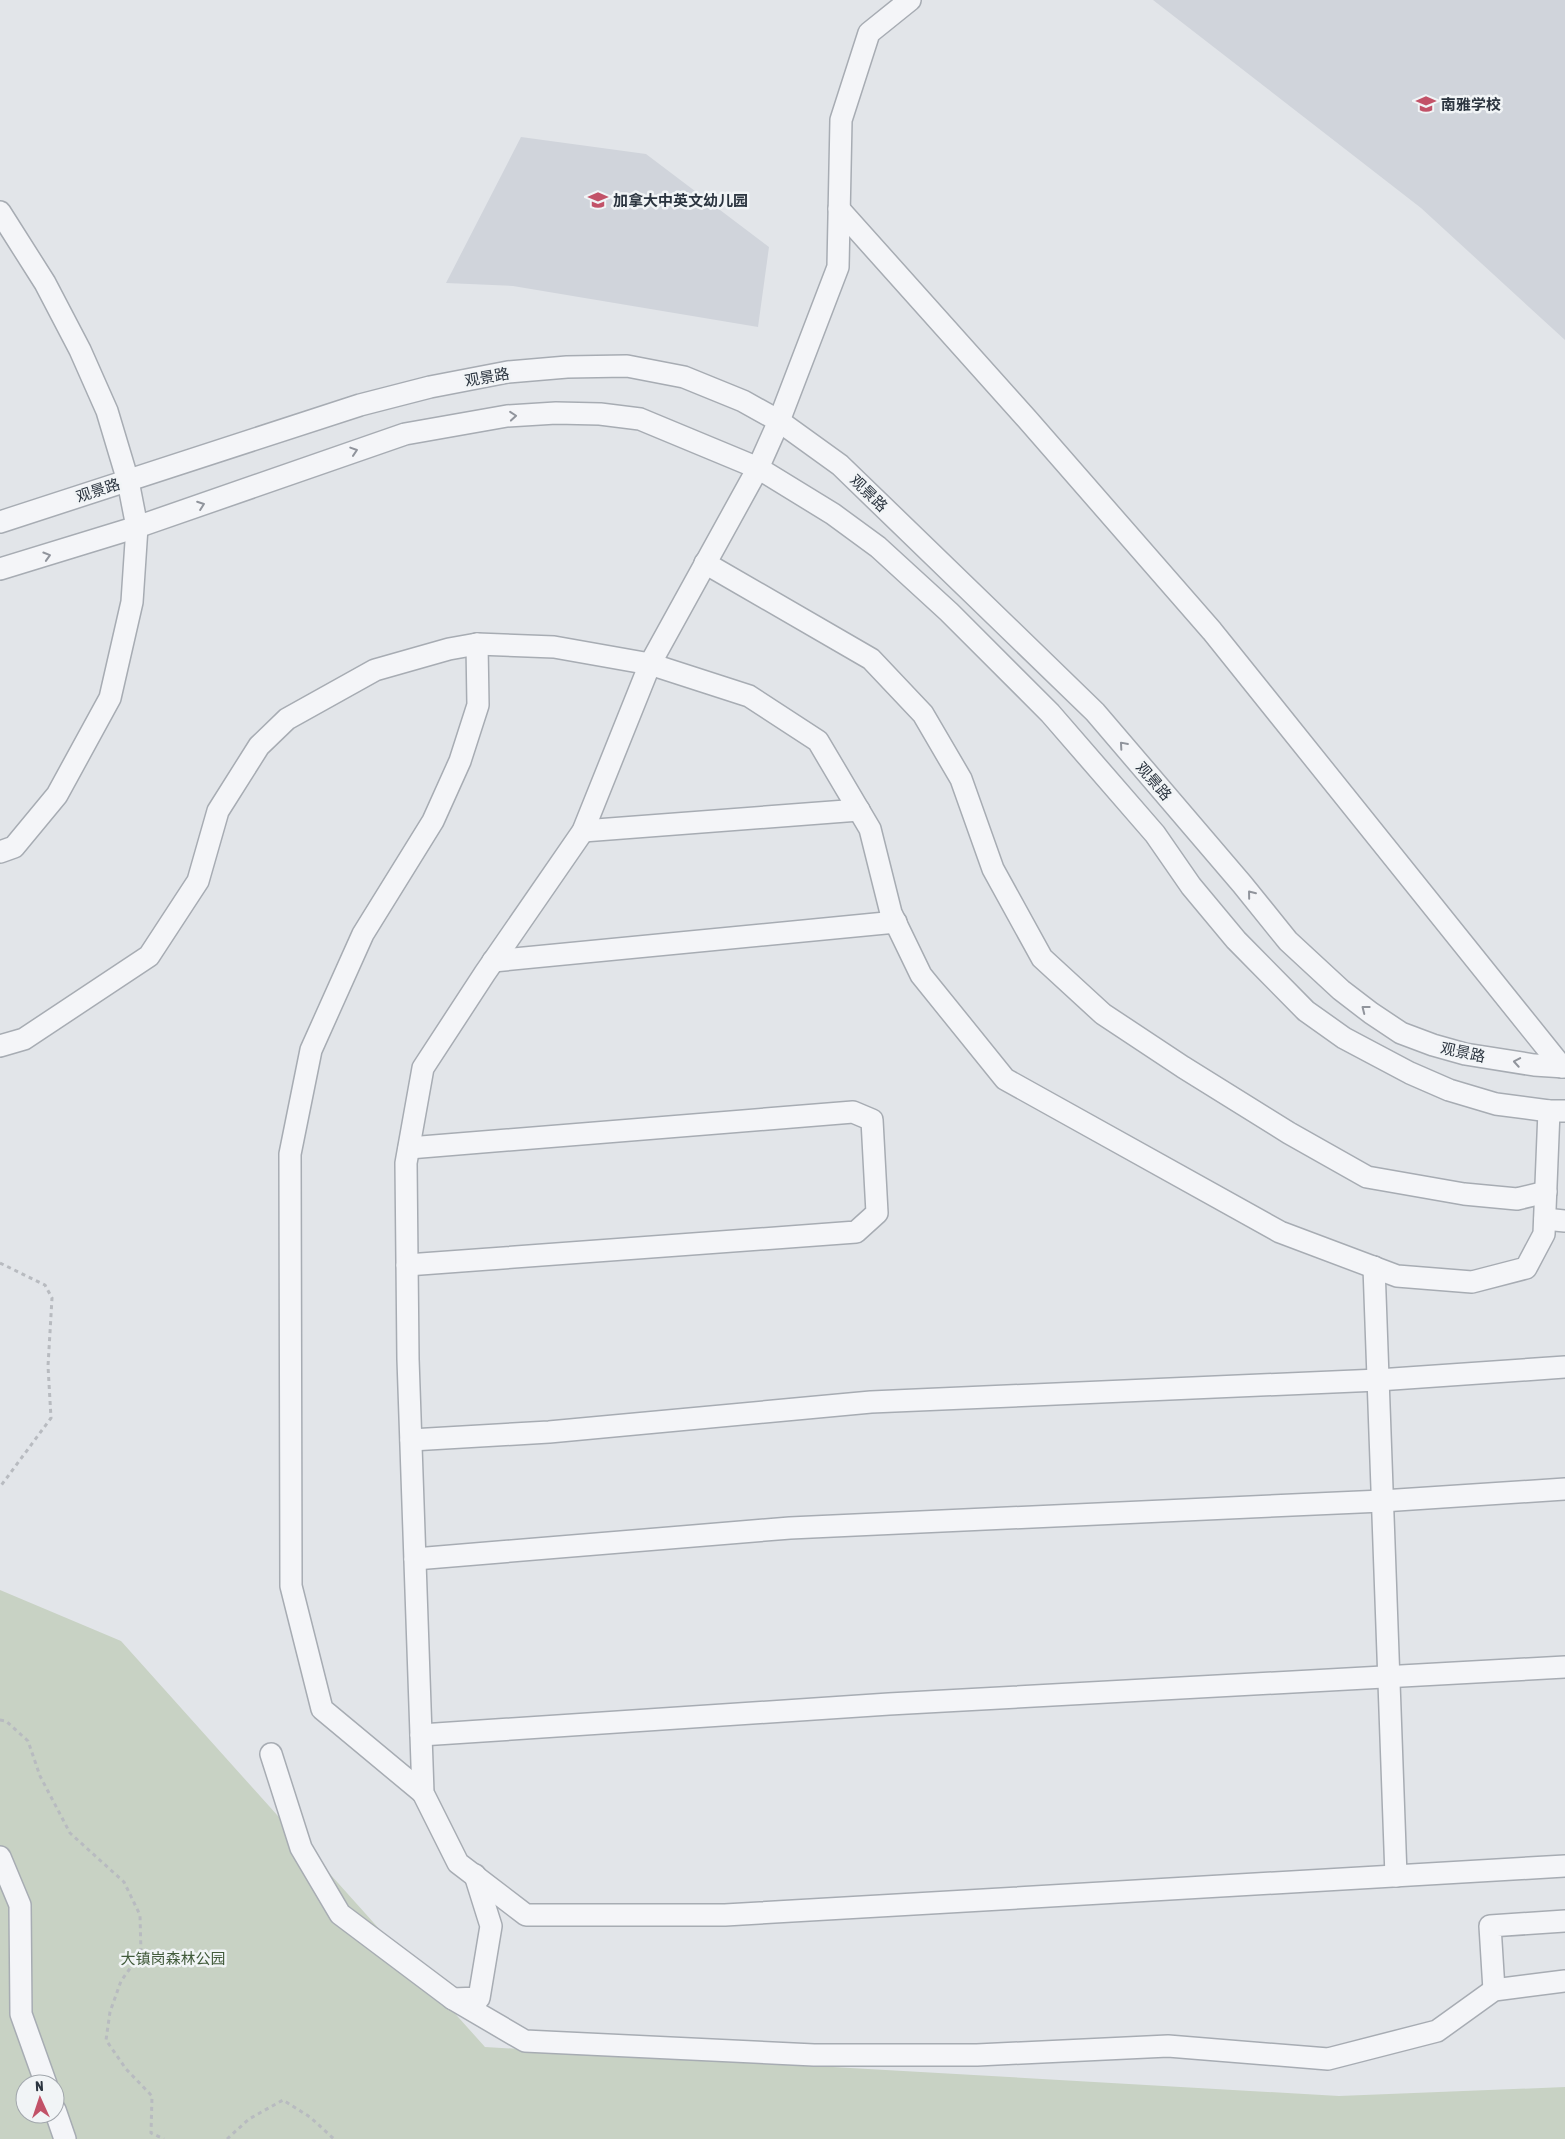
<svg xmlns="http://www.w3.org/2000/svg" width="1565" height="2139" viewBox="0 0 1565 2139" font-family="'Asap Condensed','Noto Sans SC',sans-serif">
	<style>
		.built { fill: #d0d4db }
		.green { fill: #c8d2c4; fill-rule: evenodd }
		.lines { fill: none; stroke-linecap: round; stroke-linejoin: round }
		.street-casing { stroke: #a7acb3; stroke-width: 24 }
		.path { stroke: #b8bbc0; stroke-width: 3; stroke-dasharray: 4 4; stroke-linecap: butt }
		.street { stroke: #f4f5f8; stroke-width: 21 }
		.oneway { stroke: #90949c }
		.labels { text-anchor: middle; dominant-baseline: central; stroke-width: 5; stroke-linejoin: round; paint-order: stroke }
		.poi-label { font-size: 15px; font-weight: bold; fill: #2b343f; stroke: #f1f4f6; text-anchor: start }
		.street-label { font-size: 15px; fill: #2b343f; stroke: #f1f4f6 }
		.park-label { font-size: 15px; fill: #415a3a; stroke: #f1f4f6 }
	</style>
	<rect width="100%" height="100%" fill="#e2e5e9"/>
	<g class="built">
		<path d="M1153 0H1565V340L1421 208Z"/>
		<path d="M521 137 646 154 769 247 758 327 513 286 446 283Z"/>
	</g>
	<path class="green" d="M0 1590 121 1641 485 2047 1339 2096 1565 2087V2139H0ZM25 2084H55V2114H25Z"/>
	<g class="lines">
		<defs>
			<g id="street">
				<path d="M910 0 869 33 841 120 838 267 779 421 758 468 650 664 583 831 485 973 423 1068 406 1163 408 1359 423 1793 458 1863 526 1915H725L1565 1866"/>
				<path d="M839 209 1027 419 1212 631 1562 1067"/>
				<path d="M0 212 45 283 80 350 107 411 128 481 137 527 132 602 110 698 57 795 14 847 0 852"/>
				<path d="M0 522 360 405 430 387 508 372 567 367 627 366 684 377 743 401 779 421 840 465 1095 712 1242 884 1288 941 1341 990 1371 1013 1401 1033 1433 1045 1465 1054 1534 1065 1565 1067"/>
				<path d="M705 563 871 659 923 714 961 779 993 869 1042 958 1103 1014 1183 1067 1289 1133 1367 1177 1464 1194 1517 1199 1546 1192"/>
				<path d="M0 569 137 527 405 434 507 416 556 413 600 414 640 419 758 468 833 514 878 547 949 612 1050 713 1155 834 1191 886 1236 940 1306 1011 1344 1038 1410 1073 1449 1090 1496 1104 1549 1111H1565"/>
				<path d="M583 831 859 810"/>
				<path d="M493 961 896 922"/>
				<path d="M0 1046 24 1039 149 956 198 881 218 811 259 746 287 719 375 670 449 649 477 644 554 647 650 664 749 696 818 741 870 829 891 913 921 975 1005 1079 1280 1232 1397 1276 1472 1282 1526 1268 1544 1234 1549 1111"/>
				<path d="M1545 1219 1565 1221"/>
				<path d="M407 1265 856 1232 877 1213 872 1120 853 1112 409 1148"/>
				<path d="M1374 1267 1396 1876"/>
				<path d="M411 1440 549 1432 871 1402 1378 1380 1565 1367"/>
				<path d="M415 1559 790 1528 1382 1501 1565 1489"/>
				<path d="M421 1735 889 1704 1565 1667"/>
				<path d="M271 1754 301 1848 340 1914 453 1999 479 1998 491 1926 475 1875"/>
				<path d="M423 1793 322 1709 291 1586 290 1154 311 1050 363 934 433 821 460 761 478 705 477 644"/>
				<path d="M0 1857 20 1905 21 2014 46 2084"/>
				<path d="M1494 1990 1490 1926 1565 1921"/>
				<path d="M453 1999 525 2041 814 2055H977L1168 2046 1328 2059 1437 2031 1494 1990 1565 1981"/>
				<path d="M55 2110 65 2139"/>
			</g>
		</defs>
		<use href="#street" class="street-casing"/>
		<g class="path">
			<path d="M0 1263 45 1285 52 1298 48 1366 51 1418 0 1487"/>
			<path d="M0 1720 6 1721 28 1741 40 1776 70 1833 124 1882 140 1915 141 1953 121 1981 110 2012 106 2040 126 2069 152 2096 151 2133 164 2139"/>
			<path d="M227 2139 249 2119 283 2100 310 2117 334 2139"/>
		</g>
		<use href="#street" class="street"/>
	</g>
	<defs><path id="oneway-chevron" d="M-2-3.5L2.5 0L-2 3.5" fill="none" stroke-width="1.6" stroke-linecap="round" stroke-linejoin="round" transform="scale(1.25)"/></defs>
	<g class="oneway">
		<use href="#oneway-chevron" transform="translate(513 416) rotate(-5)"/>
		<use href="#oneway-chevron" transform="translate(354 451) rotate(-18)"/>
		<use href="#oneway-chevron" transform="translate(201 505) rotate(-20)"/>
		<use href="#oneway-chevron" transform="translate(47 556) rotate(-17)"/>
		<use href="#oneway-chevron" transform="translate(1123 745) rotate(-131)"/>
		<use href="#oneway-chevron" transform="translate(1251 894) rotate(-129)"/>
		<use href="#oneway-chevron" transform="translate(1365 1009) rotate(-142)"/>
		<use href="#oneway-chevron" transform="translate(1517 1062) rotate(-170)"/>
	</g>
	<defs>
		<symbol id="school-bare" viewBox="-9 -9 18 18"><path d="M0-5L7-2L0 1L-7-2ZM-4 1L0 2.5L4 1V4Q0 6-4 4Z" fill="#c25268" stroke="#f1f4f6" stroke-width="2.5" paint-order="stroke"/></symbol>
	</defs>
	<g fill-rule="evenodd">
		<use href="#school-bare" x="1412" y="90" width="28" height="28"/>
		<use href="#school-bare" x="584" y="186" width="28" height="28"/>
	</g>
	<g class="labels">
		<g class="poi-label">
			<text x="1441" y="104">南雅学校</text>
			<text x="613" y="200">加拿大中英文幼儿园</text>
		</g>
		<g class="street-label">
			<text transform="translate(487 377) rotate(-10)">观景路</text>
			<text transform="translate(98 490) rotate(-18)">观景路</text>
			<text transform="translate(869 493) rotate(44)">观景路</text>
			<text transform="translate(1154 781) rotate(49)">观景路</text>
			<text transform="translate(1463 1052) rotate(12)">观景路</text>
		</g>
		<g class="park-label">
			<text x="173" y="1958">大镇岗森林公园</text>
		</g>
	</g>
	<g transform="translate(40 2099) rotate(357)"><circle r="24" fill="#f1f4f6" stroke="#a2a7ad"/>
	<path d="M0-4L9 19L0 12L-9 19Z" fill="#c25268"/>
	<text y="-8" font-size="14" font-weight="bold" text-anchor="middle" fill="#2b343f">N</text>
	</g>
</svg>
